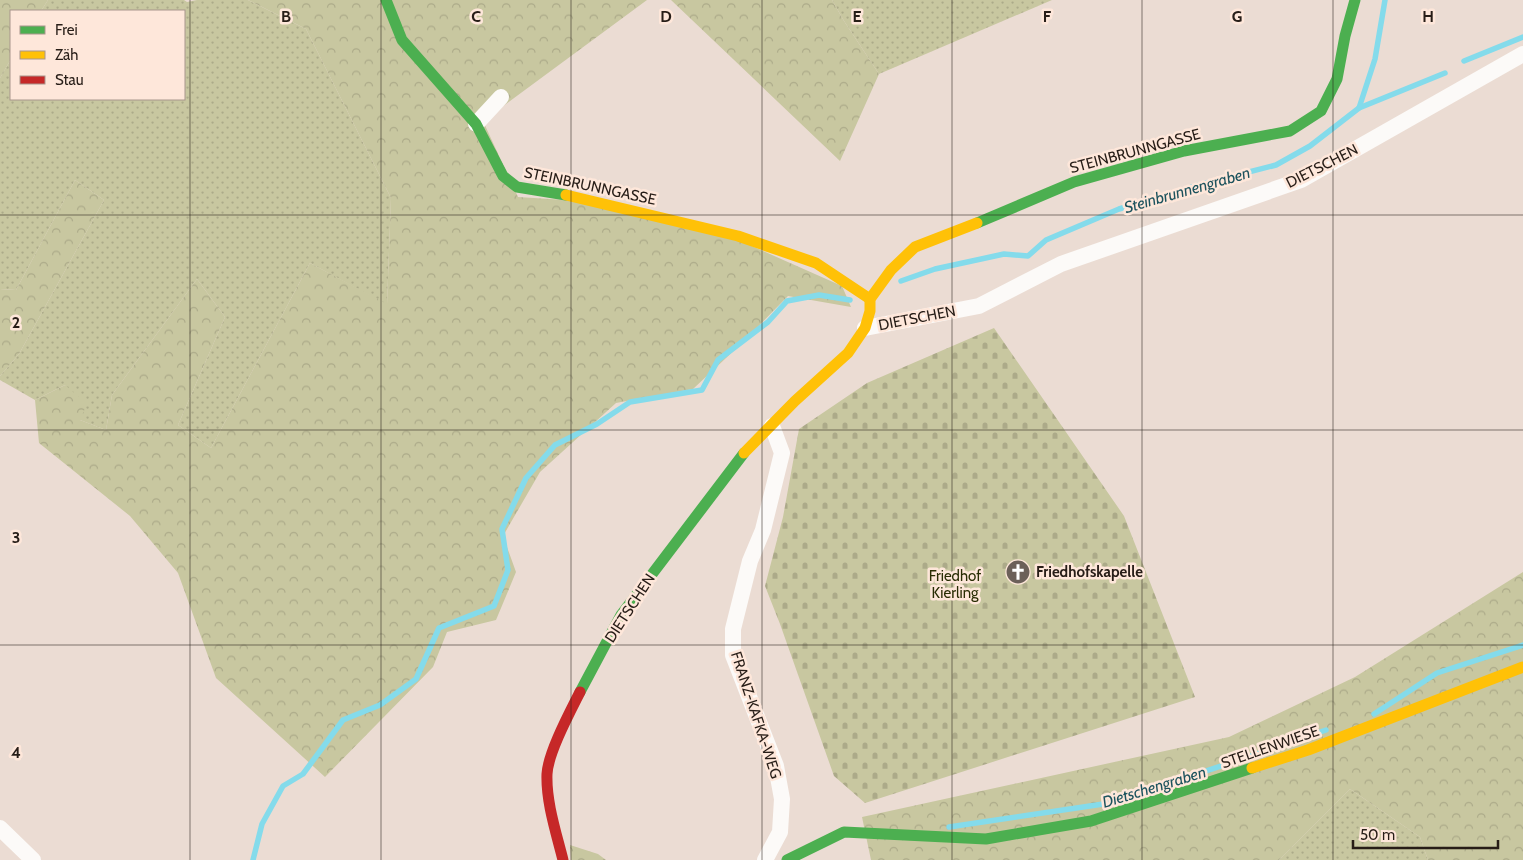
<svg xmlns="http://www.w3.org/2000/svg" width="1523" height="860" viewBox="0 0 1523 860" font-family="Cabin,sans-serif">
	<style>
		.grass { fill: url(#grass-dots) }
		.forest { fill: url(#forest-crowns) }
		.cemetery { fill: url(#cemetery-stones) }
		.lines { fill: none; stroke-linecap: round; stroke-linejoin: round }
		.stream { stroke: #84dbeb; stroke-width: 5.5 }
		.street { stroke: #fcfaf8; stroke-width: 16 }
		.fast { stroke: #4caf50; stroke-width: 11 }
		.slow { stroke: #ffc107; stroke-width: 11 }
		.jam { stroke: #c62828; stroke-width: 11 }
		.grid { fill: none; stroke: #271d17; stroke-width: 1; stroke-opacity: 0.55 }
		.labels { text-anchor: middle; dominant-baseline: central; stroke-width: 5; stroke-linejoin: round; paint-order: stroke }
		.street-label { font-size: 15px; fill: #271d17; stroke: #fee7da }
		.poi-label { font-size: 15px; font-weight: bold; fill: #271d17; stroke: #fee7da; text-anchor: start }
		.park-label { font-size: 15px; fill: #292d04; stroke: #fee7da }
		.water-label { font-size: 16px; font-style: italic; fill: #1b525d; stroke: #fee7da }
		.grid-label { font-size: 16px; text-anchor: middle; font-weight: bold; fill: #271d17; stroke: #fee7da; stroke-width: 5; stroke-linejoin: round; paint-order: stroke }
	</style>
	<defs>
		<pattern id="grass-dots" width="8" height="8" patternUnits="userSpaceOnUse" patternTransform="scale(1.25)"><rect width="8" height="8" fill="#c8c7a0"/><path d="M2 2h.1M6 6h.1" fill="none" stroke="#acaa89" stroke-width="1.8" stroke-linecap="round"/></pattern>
		<pattern id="forest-crowns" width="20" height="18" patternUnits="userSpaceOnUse" patternTransform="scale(1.25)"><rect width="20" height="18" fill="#c8c7a0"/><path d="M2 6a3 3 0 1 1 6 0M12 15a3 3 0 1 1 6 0" fill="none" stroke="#acaa89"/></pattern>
		<pattern id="cemetery-stones" width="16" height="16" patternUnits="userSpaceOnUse" patternTransform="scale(1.25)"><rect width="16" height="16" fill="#c8c7a0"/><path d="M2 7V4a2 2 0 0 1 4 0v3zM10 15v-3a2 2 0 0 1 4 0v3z" fill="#acaa89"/></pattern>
	</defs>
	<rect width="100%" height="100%" fill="#ebdcd3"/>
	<g class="grass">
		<path d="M48 0H184L187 2 197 0H248L306 29 391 198 387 305 310 263 211 448 178 425 225 317 197 279 112 395 106 430 80 420 65 385 35 400 0 380V376L19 354 104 200 75 180 16 290 0 289V78L11 59V99H184V11H41Z"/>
		<path d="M832 0H1052L879 74 844 21Z"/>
		<path d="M1350 789 1420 837 1428 860H1279Z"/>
	</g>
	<g class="forest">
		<path d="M0 0H48L41 11H11V59L0 78Z"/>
		<path d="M248 0H647L483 121 518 197 582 201 736 239 842 286 851 307 788 296 742 343 693 389 616 403 540 472 503 536 516 572 496 620 447 632 433 667 325 777 216 678 178 573 130 516 39 443 35 400 65 385 87 404 80 420 106 430 112 395 197 279 225 317 178 425 211 448 310 263 387 304 391 198 306 29Z"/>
		<path d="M671 0H832L844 21 879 74 840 161Z"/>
		<path d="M75 180 104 200 19 354 0 376V289L16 290Z"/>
		<path d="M1523 572V860H1428L1420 837 1350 789 1279 860H871L862 817 1229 737 1355 677Z"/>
		<path d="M570 845 598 854 606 860H571Z"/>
	</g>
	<path class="cemetery" d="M994 328 1124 516 1195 697 865 803 834 776 780 624 765 586 783 517 799 429 867 383Z"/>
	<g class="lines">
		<g class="stream">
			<path d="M1464 61 1523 37"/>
			<path d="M1359 108 1445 73"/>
			<path d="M901 281 935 269 1004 254 1028 256 1046 240 1119 209 1206 183 1276 165 1310 146 1359 108 1375 59 1385 0"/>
			<path d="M1374 714 1437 673 1523 645"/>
			<path d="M1303 738 1326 730"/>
			<path d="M949 827 1110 803 1296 741"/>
			<path d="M253 860 262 824 283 786 303 774 343 720 380 705 416 679 439 628 494 606 508 570 502 529 526 478 555 445 597 424 630 402 702 390 718 360 768 322 787 301 819 295 850 300"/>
		</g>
		<g class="street">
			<path d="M476 124 501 97"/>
			<path d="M865 328 979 306 1061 264 1301 180 1523 54"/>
			<path d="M0 828 33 860"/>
			<path d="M765 860 780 832 782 799 776 766 733 655V629L750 561 763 530 782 453 772 426"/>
		</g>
		<g class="fast">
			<path d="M386 0 402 40 476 124 503 176 517 187 566 195"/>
			<path d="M977 223 1074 182 1184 151 1290 131 1321 111 1337 79 1345 36 1355 0"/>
			<path d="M580 692 621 615 744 453"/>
			<path d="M787 860 844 832 986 839 1091 821 1252 768"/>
		</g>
		<g class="slow">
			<path d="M566 195 738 236 816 263 870 299"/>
			<path d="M744 453 795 401 848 353 865 328 870 311V299L891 270 915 247 977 223"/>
			<path d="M1252 768 1308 750 1523 667"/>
		</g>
		<path class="jam" d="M563 860C556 832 546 802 547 774 548 753 570 712 580 692"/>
	</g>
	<path class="grid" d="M190 0V860M381 0V860M571 0V860M762 0V860M952 0V860M1142 0V860M1333 0V860M0 215H1523M0 430H1523M0 645H1523"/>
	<defs>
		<symbol id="church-disc" viewBox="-11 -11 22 22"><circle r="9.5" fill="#6c6059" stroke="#fee7da"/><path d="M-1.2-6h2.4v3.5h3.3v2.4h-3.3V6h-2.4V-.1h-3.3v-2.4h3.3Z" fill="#fff"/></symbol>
	</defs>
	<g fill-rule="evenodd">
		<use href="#church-disc" x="1004" y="558" width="28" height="28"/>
	</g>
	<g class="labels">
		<g class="street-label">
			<text transform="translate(1135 151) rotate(-15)">STEINBRUNNGASSE</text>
			<text transform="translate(1322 166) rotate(-27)">DIETSCHEN</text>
			<text transform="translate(590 186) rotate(12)">STEINBRUNNGASSE</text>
			<text transform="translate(917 318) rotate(-11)">DIETSCHEN</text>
			<text transform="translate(630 608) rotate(-57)">DIETSCHEN</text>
			<text transform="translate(756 715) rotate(72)">FRANZ-KAFKA-WEG</text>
			<text transform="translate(1270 747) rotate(-19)">STELLENWIESE</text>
		</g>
		<g class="poi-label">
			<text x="1036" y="572">Friedhofskapelle</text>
		</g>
		<g class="park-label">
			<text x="955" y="576">Friedhof<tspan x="955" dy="17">Kierling</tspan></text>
		</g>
		<g class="water-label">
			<text transform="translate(1187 190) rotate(-16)">Steinbrunnengraben</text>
			<text transform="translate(1154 787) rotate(-17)">Dietschengraben</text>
		</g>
	</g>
	<g class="grid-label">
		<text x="286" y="22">B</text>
		<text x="476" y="22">C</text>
		<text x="666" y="22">D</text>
		<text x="857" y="22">E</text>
		<text x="1047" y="22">F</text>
		<text x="1237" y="22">G</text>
		<text x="1428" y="22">H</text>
		<text x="16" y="328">2</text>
		<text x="16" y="543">3</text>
		<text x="16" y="758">4</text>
	</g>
	<rect x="10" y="10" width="175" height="90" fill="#fee7da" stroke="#a8968c"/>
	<rect x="20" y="26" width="25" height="8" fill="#4caf50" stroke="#a8968c"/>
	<text x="55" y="35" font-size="15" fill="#271d17">Frei</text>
	<rect x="20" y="51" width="25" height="8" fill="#ffc107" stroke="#a8968c"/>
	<text x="55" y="60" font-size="15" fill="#271d17">Zäh</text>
	<rect x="20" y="76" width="25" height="8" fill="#c62828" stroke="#a8968c"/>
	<text x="55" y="85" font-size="15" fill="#271d17">Stau</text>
	<path d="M1353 840v8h145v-8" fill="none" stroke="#271d17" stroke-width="2.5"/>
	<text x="1360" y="840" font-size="15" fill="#271d17" stroke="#fee7da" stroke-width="4" paint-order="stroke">50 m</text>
</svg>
